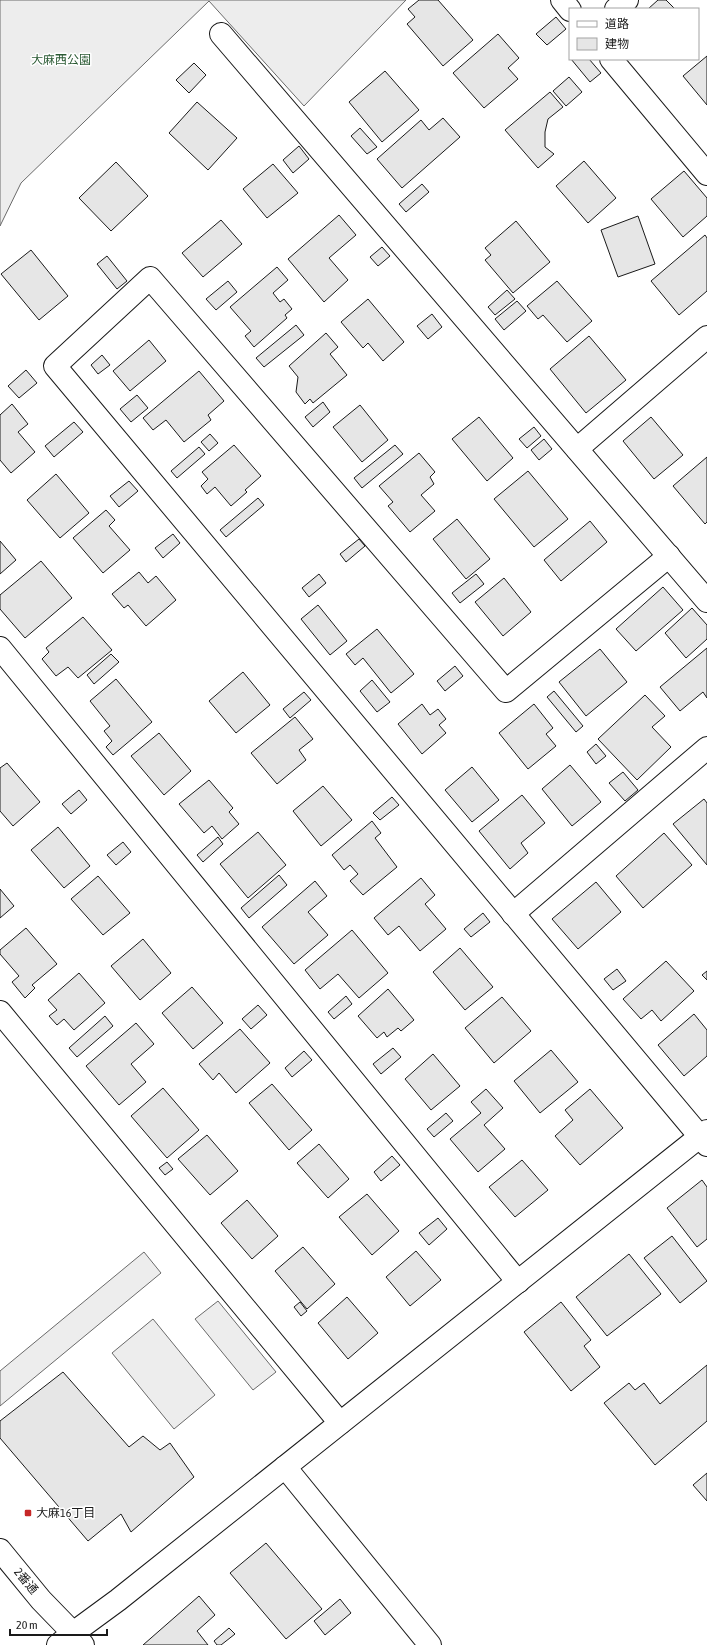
<svg xmlns="http://www.w3.org/2000/svg" width="707" height="1645" viewBox="0 0 707 1645" font-family="'Asap Condensed','Noto Sans JP',sans-serif">
	<style>
		.built { fill: #ededed; stroke: #6a6a6a }
		.building { fill: #e6e6e6; stroke: #1a1a1a }
		.lines { fill: none; stroke-linecap: round; stroke-linejoin: round }
		.minor-casing { stroke: #1a1a1a; stroke-width: 24 }
		.tertiary-casing { stroke: #1a1a1a; stroke-width: 24 }
		.minor { stroke: #fff; stroke-width: 22 }
		.tertiary { stroke: #fff; stroke-width: 22 }
		.poi-dot { fill: #c62828; stroke: #fff; stroke-width: 1.5 }
		.labels { text-anchor: middle; dominant-baseline: central; stroke-width: 3; stroke-linejoin: round; paint-order: stroke }
		.park-label { font-size: 12px; fill: #2b5a34; stroke: #fff }
		.poi-label { font-size: 12px; fill: #1a1a1a; stroke: #fff; text-anchor: start }
		.street-label { font-size: 12px; fill: #1a1a1a; stroke: #fff }
	</style>
	<rect width="100%" height="100%" fill="#fff"/>
	<g class="built">
		<path d="M0 0H406L304 106 209 1 21 183 0 226Z"/>
		<path d="M144 1252 161 1273 0 1406V1371Z"/>
		<path d="M218 1301 276 1372 253 1390 195 1319Z"/>
		<path d="M153 1319 215 1395 174 1429 112 1353Z"/>
	</g>
	<g class="building">
		<path d="M419 0H438L473 40 443 66 407 24 415 17 408 9Z"/>
		<path d="M658 0H666L675 9H648Z"/>
		<path d="M556 17 566 29 547 45 536 34Z"/>
		<path d="M498 34 519 58 508 68 518 79 484 108 453 73Z"/>
		<path d="M707 56V105L683 76Z"/>
		<path d="M571 59H589L601 73 590 82Z"/>
		<path d="M194 63 206 75 189 93 176 80Z"/>
		<path d="M385 71 419 110 382 142 349 102Z"/>
		<path d="M569 77 582 92 566 106 553 91Z"/>
		<path d="M550 92 563 107 548 119 545 132V147L554 154 538 168 505 130Z"/>
		<path d="M197 102 237 138 208 170 169 133Z"/>
		<path d="M443 118 460 137 402 188 377 159 421 120 429 130Z"/>
		<path d="M360 128 377 147 367 154 351 136Z"/>
		<path d="M299 146 309 159 293 173 283 160Z"/>
		<path d="M584 161 616 198 588 223 556 186Z"/>
		<path d="M116 162 148 196 111 231 79 198Z"/>
		<path d="M273 164 298 193 267 218 243 189Z"/>
		<path d="M684 171 707 198V216L683 237 651 199Z"/>
		<path d="M422 184 429 192 406 212 399 204Z"/>
		<path d="M339 215 356 235 329 258 348 280 324 302 288 259Z"/>
		<path d="M638 216 655 264 618 277 601 230Z"/>
		<path d="M221 220 242 244 203 277 182 253Z"/>
		<path d="M516 221 550 262 513 293 485 260 491 255 485 248Z"/>
		<path d="M705 235 707 238V291L679 315 651 281Z"/>
		<path d="M382 247 390 256 378 266 370 257Z"/>
		<path d="M31 250 68 296 39 320 1 274Z"/>
		<path d="M107 256 127 281 117 289 97 264Z"/>
		<path d="M277 267 288 280 273 293 280 302 284 299 292 309 285 315 287 318 254 347 245 336 251 331 230 307Z"/>
		<path d="M228 281 237 292 216 310 206 299Z"/>
		<path d="M557 281 592 321 567 342 543 315 538 319 527 306Z"/>
		<path d="M507 290 515 299 495 315 488 307Z"/>
		<path d="M368 299 404 342 383 361 368 343 363 348 341 322Z"/>
		<path d="M517 301 526 311 504 330 495 319Z"/>
		<path d="M432 314 442 327 428 339 417 326Z"/>
		<path d="M296 325 304 335 264 367 256 358Z"/>
		<path d="M326 333 338 347 330 354 347 375 313 403 310 399 305 404 296 392 298 377 289 366Z"/>
		<path d="M589 336 626 380 586 413 550 369Z"/>
		<path d="M149 340 166 361 130 391 113 371Z"/>
		<path d="M102 355 110 365 98 374 91 365Z"/>
		<path d="M26 370 37 383 19 398 8 386Z"/>
		<path d="M199 371 224 401 208 415 211 420 184 442 166 420 153 430 143 418Z"/>
		<path d="M137 395 148 408 131 422 120 409Z"/>
		<path d="M323 402 330 412 313 427 305 417Z"/>
		<path d="M12 404 28 424 18 432 35 452 11 473 0 460V415Z"/>
		<path d="M360 405 388 440 362 462 333 427Z"/>
		<path d="M479 417 513 458 487 481 452 439Z"/>
		<path d="M651 417 683 455 654 479 623 441Z"/>
		<path d="M74 422 83 432 54 457 45 446Z"/>
		<path d="M534 427 541 436 527 448 519 439Z"/>
		<path d="M210 434 218 443 209 451 201 442Z"/>
		<path d="M544 439 552 449 539 460 531 450Z"/>
		<path d="M234 445 261 476 245 490 247 492 231 506 215 487 207 494 201 486 208 479 202 472Z"/>
		<path d="M395 445 403 454 362 488 354 478Z"/>
		<path d="M199 447 205 454 177 478 171 471Z"/>
		<path d="M419 453 435 472 430 477 434 484 421 495 435 511 410 532 388 506 393 502 379 486Z"/>
		<path d="M707 457V522L705 524 673 486Z"/>
		<path d="M528 471 568 519 534 547 494 499Z"/>
		<path d="M56 474 89 513 60 538 27 500Z"/>
		<path d="M129 481 138 491 119 507 110 496Z"/>
		<path d="M258 498 264 505 226 537 220 530Z"/>
		<path d="M106 510 115 520 109 526 130 550 103 573 73 538Z"/>
		<path d="M457 519 490 559 466 579 433 539Z"/>
		<path d="M590 521 607 542 561 581 544 560Z"/>
		<path d="M173 534 180 543 163 558 155 548Z"/>
		<path d="M359 539 365 546 346 562 340 554Z"/>
		<path d="M0 541 16 560 0 574Z"/>
		<path d="M41 561 72 598 25 638 0 609V595Z"/>
		<path d="M139 572 148 583 156 576 176 600 146 626 128 605 124 608 112 594Z"/>
		<path d="M319 574 326 583 309 597 302 588Z"/>
		<path d="M476 574 484 584 460 603 452 593Z"/>
		<path d="M504 578 531 612 503 636 475 602Z"/>
		<path d="M663 587 683 610 636 651 616 629Z"/>
		<path d="M318 605 347 641 330 655 301 619Z"/>
		<path d="M692 608 707 625V639L686 658 665 633Z"/>
		<path d="M83 617 112 650 78 678 68 667 56 676 42 659 49 652 46 648Z"/>
		<path d="M377 629 414 674 391 693 363 658 355 665 346 654Z"/>
		<path d="M707 648V698L703 692 680 711 660 687Z"/>
		<path d="M600 649 627 682 586 716 559 682Z"/>
		<path d="M111 654 119 662 94 684 87 675Z"/>
		<path d="M455 666 463 676 445 691 437 681Z"/>
		<path d="M243 672 270 705 236 733 209 701Z"/>
		<path d="M116 679 152 722 113 755 106 747 112 741 104 731 110 726 90 701Z"/>
		<path d="M372 680 390 702 377 712 360 691Z"/>
		<path d="M554 691 583 726 576 732 547 697Z"/>
		<path d="M304 692 311 700 290 718 283 709Z"/>
		<path d="M645 695 665 716 652 727 671 747 637 780 598 739Z"/>
		<path d="M422 704 430 715 438 709 446 719 439 725 446 733 422 754 398 724Z"/>
		<path d="M534 704 553 728 546 734 556 746 528 769 499 733Z"/>
		<path d="M295 717 313 739 299 750 306 760 277 784 251 753Z"/>
		<path d="M159 733 191 771 164 795 131 756Z"/>
		<path d="M596 744 606 756 596 764 587 752Z"/>
		<path d="M7 763 40 802 13 826 0 811V768Z"/>
		<path d="M570 765 601 802 572 826 542 789Z"/>
		<path d="M472 767 499 800 472 822 445 790Z"/>
		<path d="M623 772 638 790 625 801 609 783Z"/>
		<path d="M209 780 233 808 229 812 239 824 222 839 212 826 204 833 179 804Z"/>
		<path d="M323 786 352 820 321 846 293 811Z"/>
		<path d="M79 790 87 800 71 814 62 804Z"/>
		<path d="M522 795 545 823 521 843 528 853 510 869 479 831Z"/>
		<path d="M392 797 399 805 380 820 373 813Z"/>
		<path d="M704 799 707 803V865L673 824Z"/>
		<path d="M372 821 381 833 375 838 397 867 363 895 350 881 358 874 350 865 344 870 332 855Z"/>
		<path d="M58 827 90 866 64 888 31 850Z"/>
		<path d="M258 832 286 865 248 898 220 864Z"/>
		<path d="M664 833 692 865 643 908 616 876Z"/>
		<path d="M218 837 223 844 203 862 197 855Z"/>
		<path d="M123 842 131 852 116 865 107 855Z"/>
		<path d="M279 875 287 885 249 918 241 908Z"/>
		<path d="M98 876 130 913 103 935 71 899Z"/>
		<path d="M421 878 435 895 425 904 446 929 420 951 399 926 388 935 374 918Z"/>
		<path d="M315 881 327 896 308 912 328 935 294 964 262 927Z"/>
		<path d="M596 882 621 912 578 949 552 919Z"/>
		<path d="M0 889 14 906 0 918Z"/>
		<path d="M483 913 490 922 471 937 464 929Z"/>
		<path d="M26 928 57 964 32 985 35 988 25 998 12 982 19 976 0 954V950Z"/>
		<path d="M352 930 388 973 359 998 338 974 320 989 305 970Z"/>
		<path d="M143 939 171 973 140 1000 111 966Z"/>
		<path d="M460 948 493 987 465 1010 433 972Z"/>
		<path d="M666 961 694 991 661 1021 652 1010 641 1019 623 999Z"/>
		<path d="M617 969 626 981 613 990 604 979Z"/>
		<path d="M707 971V980L702 975Z"/>
		<path d="M79 973 105 1003 74 1030 64 1019 57 1025 49 1016 57 1010 48 1000Z"/>
		<path d="M192 987 223 1023 193 1049 162 1013Z"/>
		<path d="M388 989 414 1020 401 1031 398 1028 387 1037 384 1032 377 1038 358 1016Z"/>
		<path d="M346 996 352 1004 334 1019 328 1012Z"/>
		<path d="M502 997 531 1031 494 1063 465 1028Z"/>
		<path d="M258 1005 267 1015 251 1029 242 1019Z"/>
		<path d="M694 1014 707 1030V1056L684 1076 658 1045Z"/>
		<path d="M105 1016 113 1026 77 1057 69 1048Z"/>
		<path d="M136 1023 154 1044 131 1064 146 1082 119 1105 86 1066Z"/>
		<path d="M240 1029 270 1063 236 1093 219 1073 213 1080 199 1064Z"/>
		<path d="M393 1048 401 1057 381 1074 373 1064Z"/>
		<path d="M551 1050 578 1082 540 1113 514 1081Z"/>
		<path d="M304 1051 312 1060 292 1077 285 1068Z"/>
		<path d="M433 1054 460 1086 431 1110 405 1079Z"/>
		<path d="M272 1084 312 1130 289 1150 249 1103Z"/>
		<path d="M163 1088 199 1130 167 1158 131 1116Z"/>
		<path d="M486 1089 503 1108 484 1125 505 1149 478 1172 450 1139 481 1113 471 1102Z"/>
		<path d="M590 1089 623 1128 580 1165 555 1136 573 1120 565 1110Z"/>
		<path d="M446 1113 453 1121 434 1137 427 1129Z"/>
		<path d="M207 1135 238 1171 210 1195 178 1159Z"/>
		<path d="M319 1144 349 1179 328 1198 297 1163Z"/>
		<path d="M392 1156 400 1165 381 1181 374 1172Z"/>
		<path d="M522 1160 548 1190 515 1217 489 1187Z"/>
		<path d="M167 1162 173 1169 165 1175 159 1168Z"/>
		<path d="M702 1180 707 1187V1239L697 1247 667 1208Z"/>
		<path d="M367 1194 399 1231 372 1255 339 1217Z"/>
		<path d="M247 1200 278 1236 252 1259 221 1223Z"/>
		<path d="M438 1218 447 1229 429 1245 419 1233Z"/>
		<path d="M672 1236 707 1281 680 1303 644 1258Z"/>
		<path d="M303 1247 335 1284 307 1309 275 1271Z"/>
		<path d="M416 1251 441 1280 410 1306 386 1277Z"/>
		<path d="M629 1254 661 1294 607 1336 576 1297Z"/>
		<path d="M347 1297 378 1333 348 1359 318 1323Z"/>
		<path d="M300 1302 307 1311 301 1316 294 1307Z"/>
		<path d="M561 1302 591 1340 584 1346 600 1367 571 1391 524 1332Z"/>
		<path d="M707 1365V1421L655 1465 604 1403 629 1383 635 1390 644 1383 660 1404Z"/>
		<path d="M63 1372 129 1447 143 1436 160 1450 170 1443 194 1477 131 1532 121 1514 88 1541 0 1438V1421Z"/>
		<path d="M707 1473V1501L693 1485Z"/>
		<path d="M266 1543 322 1609 286 1639 230 1573Z"/>
		<path d="M199 1596 215 1615 197 1631 208 1645H143Z"/>
		<path d="M340 1599 351 1613 325 1635 314 1621Z"/>
		<path d="M229 1628 235 1634 221 1645H217L214 1641Z"/>
	</g>
	<g class="lines">
		<defs>
			<g id="minor">
				<path d="M562 0 570 10"/>
				<path d="M616 9 627 0"/>
				<path d="M221 34 707 601"/>
				<path d="M611 59 707 174"/>
				<path d="M577 449 707 337"/>
				<path d="M669 556 506 691 150 278 55 366 707 1145"/>
				<path d="M0 648 518 1282"/>
				<path d="M513 914 707 748"/>
				<path d="M0 1012 340 1423"/>
				<path d="M285 1467 430 1645"/>
				<path d="M83 1645 73 1633 118 1600 707 1131"/>
			</g>
			<path id="tertiary" d="M0 1550 41 1600 73 1633 58 1645"/>
		</defs>
		<use href="#minor" class="minor-casing"/>
		<use href="#tertiary" class="tertiary-casing"/>
		<use href="#minor" class="minor"/>
		<use href="#tertiary" class="tertiary"/>
	</g>
	<rect class="poi-dot" x="24" y="1509" width="8" height="8" rx="2"/>
	<g class="labels">
		<g class="park-label">
			<text x="61" y="60">大麻西公園</text>
		</g>
		<g class="poi-label">
			<text x="36" y="1513">大麻16丁目</text>
		</g>
		<g class="street-label">
			<text transform="translate(26 1581) rotate(50)">2番通</text>
		</g>
	</g>
	<rect x="569" y="8" width="130" height="52" fill="#ffffff" stroke="#a3a3a3"/>
	<rect x="577" y="21" width="20" height="6" fill="#ffffff" stroke="#a3a3a3"/>
	<text x="605" y="28" font-size="12" fill="#1a1a1a">道路</text>
	<rect x="577" y="38" width="20" height="12" fill="#e6e6e6" stroke="#a3a3a3"/>
	<text x="605" y="48" font-size="12" fill="#1a1a1a">建物</text>
	<path d="M10 1629v6h97v-6" fill="none" stroke="#1a1a1a" stroke-width="2"/>
	<text x="16" y="1629" font-size="12" fill="#1a1a1a" stroke="#ffffff" stroke-width="3" paint-order="stroke">20 m</text>
</svg>
